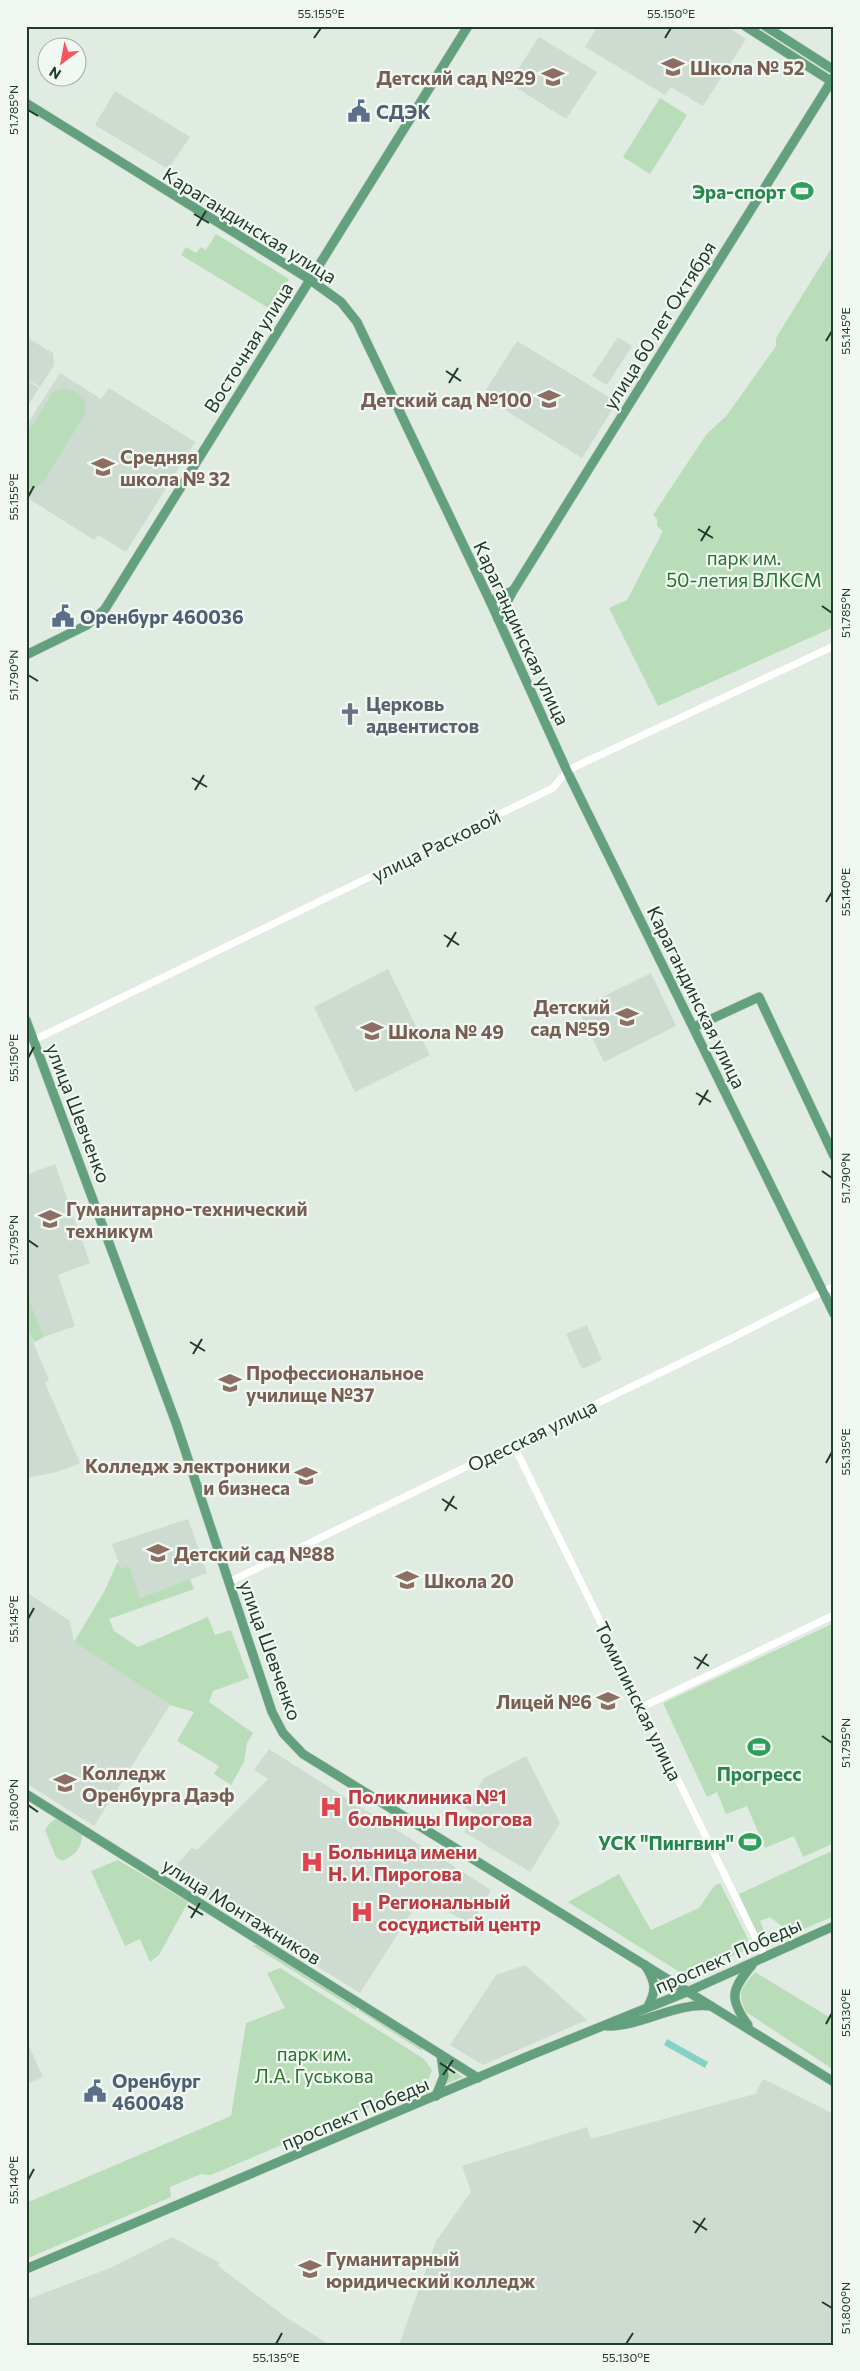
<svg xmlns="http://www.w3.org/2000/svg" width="860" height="2371" viewBox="0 0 860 2371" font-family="Commissioner,sans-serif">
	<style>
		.built { fill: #cedbd1 }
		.green { fill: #b9ddb8 }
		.water { fill: #86d1c6 }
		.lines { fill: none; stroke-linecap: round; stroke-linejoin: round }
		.major-casing { stroke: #c1c8c4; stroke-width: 10 }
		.minor { stroke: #fff; stroke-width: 7 }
		.major { stroke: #63a17e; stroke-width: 9 }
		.ticks { fill: none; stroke: #203b2c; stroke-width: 2 }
		.labels { text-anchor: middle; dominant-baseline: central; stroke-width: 4.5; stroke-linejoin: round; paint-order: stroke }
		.education-label { font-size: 19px; font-weight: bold; fill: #785e54; stroke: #f0f8f1; text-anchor: start }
		.service-label { font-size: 19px; font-weight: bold; fill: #4e5e75; stroke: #f0f8f1; text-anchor: start }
		.leisure-label { font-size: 19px; font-weight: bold; fill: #27864d; stroke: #f0f8f1; text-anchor: end }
		.street-label { font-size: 19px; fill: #203b2c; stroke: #f0f8f1 }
		.park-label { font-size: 19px; fill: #2a7330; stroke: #f0f8f1 }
		.worship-label { font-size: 19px; font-weight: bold; fill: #5b616d; stroke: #f0f8f1; text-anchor: start }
		.health-label { font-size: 19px; font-weight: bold; fill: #be3a42; stroke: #f0f8f1; text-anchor: start }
		.neatline { fill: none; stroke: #203b2c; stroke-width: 2 }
		.ticks-label { font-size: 12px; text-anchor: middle; fill: #203b2c }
	</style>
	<rect width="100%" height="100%" fill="#e0ebe2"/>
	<g class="built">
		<path d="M598 26H726L746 39 703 106 671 87 665 95 585 47Z"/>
		<path d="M539 37 597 72 566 119 509 83Z"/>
		<path d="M115 91 190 137 168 169 95 125Z"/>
		<path d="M26 337 53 353 54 365 40 387 26 379Z"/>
		<path d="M618 337 632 346 607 385 592 376Z"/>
		<path d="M517 341 617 402 582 458 482 396Z"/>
		<path d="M60 373 101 399 109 388 195 442 126 552 98 535 94 540 26 497V426Z"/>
		<path d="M26 380 39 388 26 409Z"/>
		<path d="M388 969 430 1055 355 1092 314 1007Z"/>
		<path d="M651 973 676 1026 604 1062 578 1009Z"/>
		<path d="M55 1164 90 1263 58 1275 75 1326 44 1337 26 1292V1175Z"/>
		<path d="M26 1325 49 1380 45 1383 80 1463 57 1472 26 1478Z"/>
		<path d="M587 1325 602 1360 582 1369 566 1334Z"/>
		<path d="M188 1519 207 1573 140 1598 129 1567 121 1569 112 1544Z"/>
		<path d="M26 1592 70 1621 74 1642 170 1705 94 1826 26 1783Z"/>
		<path d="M269 1749 491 1890 471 1925 422 1896 360 1993 168 1874 192 1848 197 1850 268 1779 254 1770Z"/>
		<path d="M526 1756 560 1823 530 1872 464 1832 474 1814 465 1808 484 1778Z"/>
		<path d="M525 1965 587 2020 483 2065 450 2045 496 1975Z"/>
		<path d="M26 2039 43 2077 26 2085Z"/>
		<path d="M763 2079 834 2114V2345H399L436 2241 471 2192 462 2166 587 2127 591 2139 755 2094Z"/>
		<path d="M172 2237 220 2263 218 2266 287 2318 330 2345H26V2300L110 2268Z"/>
	</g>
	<g class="green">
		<path d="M660 98 687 115 650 174 623 157Z"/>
		<path d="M216 234 289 279 270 309 181 255 186 247 196 253 201 247 206 250Z"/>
		<path d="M834 244V627L658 706 609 608 627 600 663 531 657 526V519L653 515 706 435 727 415 776 346V338Z"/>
		<path d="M63 388 75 391 85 400 86 413 43 482 34 489 26 487V435L53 392Z"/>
		<path d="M26 1292 44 1337 34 1342 26 1325Z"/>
		<path d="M117 1563H119L121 1569 129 1566 140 1598 190 1579 194 1589 109 1619 114 1631 138 1647 208 1617 215 1635 231 1630 249 1678 213 1691 209 1702 253 1733 247 1743 244 1762 231 1785 214 1774 219 1766 177 1741 194 1712 170 1705 74 1642 104 1592Z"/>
		<path d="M834 1623V1843L803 1857 794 1836 765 1848 747 1806 726 1814 717 1792 707 1797 663 1703Z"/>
		<path d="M57 1818 82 1834C82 1849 75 1855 62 1861L56 1857 45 1830 50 1823Z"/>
		<path d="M834 1850V1916L792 1934 770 1917 760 1921 765 1933 758 1937 739 1894Z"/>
		<path d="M118 1860 188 1902 159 1955 150 1962 140 1939 125 1946 91 1871Z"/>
		<path d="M619 1874 651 1930 699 1908 715 1885 720 1883 748 1939 744 1951 711 1965 707 1962 702 1965 700 1969 686 1976 568 1902Z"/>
		<path d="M258 1944 356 2007V2010L253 1946Z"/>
		<path d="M280 1968 424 2059 432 2070 427 2083 211 2175 201 2174 170 2187 171 2197 26 2259V2203L231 2116 246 2023 285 2008 267 1973Z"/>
		<path d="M755 1972 834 2020V2070L746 2012C736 1992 742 1988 755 1972Z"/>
		<path d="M360 2009 421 2047 422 2051 359 2011Z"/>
		<path d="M448 2067 463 2077 446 2084Z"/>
	</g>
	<path class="water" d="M667 2039 708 2062 705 2068 664 2045Z"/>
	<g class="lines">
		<defs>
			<g id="major">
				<path d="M745 26 834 83"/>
				<path d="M765 26 834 70"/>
				<path d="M26 103 309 279 341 302 357 322 490 601 567 771 834 1314"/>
				<path d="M490 601 512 591"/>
				<path d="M498 619 513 591 590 467 834 77"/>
				<path d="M26 655 87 625 105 609 468 26"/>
				<path d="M26 1020 176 1423 272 1712 283 1733 303 1754 834 2082"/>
				<path d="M694 1027 759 997 834 1156"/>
				<path d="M26 1794 478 2078"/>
				<path d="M645 1965C656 1982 657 1991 647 2008"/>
				<path d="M748 2025C728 1998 732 1989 752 1965"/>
				<path d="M607 2026C644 2026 674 2002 711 2006"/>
				<path d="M436 2096 444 2076 441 2055"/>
				<path d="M26 2269 531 2055 689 1991 834 1926"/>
			</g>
		</defs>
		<use href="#major" class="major-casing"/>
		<g class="minor">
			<path d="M34 1040 553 788 567 771 583 763 834 646"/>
			<path d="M513 1444 765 1957"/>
			<path d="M229 1582 730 1339 834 1286"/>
			<path d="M642 1707 834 1615"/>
		</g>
		<use href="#major" class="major"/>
	</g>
	<path class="ticks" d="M314 38 321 28M665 38 671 28M28 110 38 116M194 214 209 223M197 226 206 211M826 341 832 331M446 371 461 381M449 383 458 368M28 497 34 486M698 529 713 538M701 541 710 526M822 606 832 613M28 675 38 681M192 778 207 787M195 790 204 775M826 902 832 892M444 935 459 945M447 947 456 932M28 1058 34 1047M696 1093 711 1102M699 1105 708 1090M822 1171 832 1178M28 1240 38 1247M190 1342 205 1351M193 1354 202 1339M826 1463 832 1452M442 1499 457 1509M445 1511 454 1496M28 1619 34 1608M694 1657 709 1666M697 1669 707 1654M822 1736 832 1743M28 1805 38 1812M188 1906 203 1915M191 1918 200 1903M826 2024 832 2013M440 2063 455 2073M443 2075 453 2060M28 2180 34 2169M693 2221 707 2230M695 2233 705 2218M822 2302 832 2308M276 2344 282 2333M626 2344 633 2333"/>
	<defs>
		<symbol id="school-bare" viewBox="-9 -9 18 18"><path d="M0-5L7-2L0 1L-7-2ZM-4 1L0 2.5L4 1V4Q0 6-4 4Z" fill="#8d6e63" stroke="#f0f8f1" stroke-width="2.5" paint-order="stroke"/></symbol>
		<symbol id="civic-bare" viewBox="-9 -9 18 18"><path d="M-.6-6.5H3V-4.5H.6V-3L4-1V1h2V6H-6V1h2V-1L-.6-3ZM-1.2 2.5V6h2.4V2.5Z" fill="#5c6f8a" stroke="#f0f8f1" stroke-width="2.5" paint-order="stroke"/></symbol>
		<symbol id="stadium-bare" viewBox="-9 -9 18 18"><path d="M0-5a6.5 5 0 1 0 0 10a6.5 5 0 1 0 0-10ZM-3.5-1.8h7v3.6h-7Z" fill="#2e9e5b" stroke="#f0f8f1" stroke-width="2.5" paint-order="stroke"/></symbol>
		<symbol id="church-bare" viewBox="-9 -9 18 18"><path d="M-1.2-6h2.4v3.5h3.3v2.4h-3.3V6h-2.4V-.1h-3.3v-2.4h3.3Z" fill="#6b7280" stroke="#f0f8f1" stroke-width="2.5" paint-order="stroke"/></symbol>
		<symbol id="university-bare" viewBox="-9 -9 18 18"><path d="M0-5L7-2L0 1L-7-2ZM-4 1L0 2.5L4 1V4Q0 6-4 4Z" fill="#8d6e63" stroke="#f0f8f1" stroke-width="2.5" paint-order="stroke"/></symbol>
		<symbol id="hospital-bare" viewBox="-9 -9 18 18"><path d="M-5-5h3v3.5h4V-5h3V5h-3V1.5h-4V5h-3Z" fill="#e0444e" stroke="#f0f8f1" stroke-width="2.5" paint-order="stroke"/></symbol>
	</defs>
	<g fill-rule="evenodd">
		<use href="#school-bare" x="657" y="51" width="32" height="32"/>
		<use href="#school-bare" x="537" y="61" width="32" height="32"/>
		<use href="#civic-bare" x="343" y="95" width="32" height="32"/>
		<use href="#stadium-bare" x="786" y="175" width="32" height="32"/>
		<use href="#school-bare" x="533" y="383" width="32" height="32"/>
		<use href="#school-bare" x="87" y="451" width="32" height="32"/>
		<use href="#civic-bare" x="47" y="600" width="32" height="32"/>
		<use href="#church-bare" x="334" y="698" width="32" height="32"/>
		<use href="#school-bare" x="611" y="1001" width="32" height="32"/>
		<use href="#school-bare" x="356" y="1015" width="32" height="32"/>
		<use href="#university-bare" x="34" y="1203" width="32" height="32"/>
		<use href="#university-bare" x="214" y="1367" width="32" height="32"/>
		<use href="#university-bare" x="290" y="1460" width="32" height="32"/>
		<use href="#school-bare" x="142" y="1537" width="32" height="32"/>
		<use href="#school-bare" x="391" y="1564" width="32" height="32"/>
		<use href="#school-bare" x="592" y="1685" width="32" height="32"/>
		<use href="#stadium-bare" x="743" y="1731" width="32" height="32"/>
		<use href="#university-bare" x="49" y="1767" width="32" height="32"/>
		<use href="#hospital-bare" x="315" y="1791" width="32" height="32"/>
		<use href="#stadium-bare" x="734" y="1826" width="32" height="32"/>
		<use href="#hospital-bare" x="296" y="1846" width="32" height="32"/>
		<use href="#hospital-bare" x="346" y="1896" width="32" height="32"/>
		<use href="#civic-bare" x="79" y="2075" width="32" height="32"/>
		<use href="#university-bare" x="294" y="2253" width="32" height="32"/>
	</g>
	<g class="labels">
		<g class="education-label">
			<text x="690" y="67">Школа № 52</text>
			<text x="536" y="77" text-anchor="end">Детский сад №29</text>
			<text x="532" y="399" text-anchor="end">Детский сад №100</text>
			<text x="120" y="456">Средняя<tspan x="120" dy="22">школа № 32</tspan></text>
			<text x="610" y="1006" text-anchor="end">Детский<tspan x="610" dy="22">сад №59</tspan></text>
			<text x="388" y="1031">Школа № 49</text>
			<text x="66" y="1208">Гуманитарно-технический<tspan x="66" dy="22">техникум</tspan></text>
			<text x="246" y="1372">Профессиональное<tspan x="246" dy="22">училище №37</tspan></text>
			<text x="290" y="1465" text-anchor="end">Колледж электроники<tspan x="290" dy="22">и бизнеса</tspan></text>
			<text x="174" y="1553">Детский сад №88</text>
			<text x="424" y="1580">Школа 20</text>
			<text x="592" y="1701" text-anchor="end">Лицей №6</text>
			<text x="82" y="1772">Колледж<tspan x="82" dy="22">Оренбурга Даэф</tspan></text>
			<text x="326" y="2258">Гуманитарный<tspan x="326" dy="22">юридический колледж</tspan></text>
		</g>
		<g class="service-label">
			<text x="376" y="111">СДЭК</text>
			<text x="80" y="616">Оренбург 460036</text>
			<text x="112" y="2080">Оренбург<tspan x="112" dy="22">460048</tspan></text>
		</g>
		<g class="leisure-label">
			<text x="786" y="191">Эра-спорт</text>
			<text x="759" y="1773" text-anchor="middle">Прогресс</text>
			<text x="734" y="1842">УСК "Пингвин"</text>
		</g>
		<g class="street-label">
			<text transform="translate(250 225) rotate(32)">Карагандинская улица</text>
			<text transform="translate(659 325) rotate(-58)">улица 60 лет Октября</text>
			<text transform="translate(248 347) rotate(-58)">Восточная улица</text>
			<text transform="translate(522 633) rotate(65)">Карагандинская улица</text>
			<text transform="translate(436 845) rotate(-26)">улица Расковой</text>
			<text transform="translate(697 997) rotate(64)">Карагандинская улица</text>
			<text transform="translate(79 1113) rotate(69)">улица Шевченко</text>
			<text transform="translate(532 1435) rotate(-26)">Одесская улица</text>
			<text transform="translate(271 1650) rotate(70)">улица Шевченко</text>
			<text transform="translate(639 1701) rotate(64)">Томилинская улица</text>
			<text transform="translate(242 1911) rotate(32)">улица Монтажников</text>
			<text transform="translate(728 1955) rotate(-24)">проспект Победы</text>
			<text transform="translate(355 2113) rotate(-23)">проспект Победы</text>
		</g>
		<g class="park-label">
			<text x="744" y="557">парк им.<tspan x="744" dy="22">50-летия ВЛКСМ</tspan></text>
			<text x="314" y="2053">парк им.<tspan x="314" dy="22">Л.А. Гуськова</tspan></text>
		</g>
		<g class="worship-label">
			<text x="366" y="703">Церковь<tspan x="366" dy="22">адвентистов</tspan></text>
		</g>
		<g class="health-label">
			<text x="348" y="1796">Поликлиника №1<tspan x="348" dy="22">больницы Пирогова</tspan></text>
			<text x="328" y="1851">Больница имени<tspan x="328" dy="22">Н. И. Пирогова</tspan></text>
			<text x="378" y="1901">Региональный<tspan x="378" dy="22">сосудистый центр</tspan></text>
		</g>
	</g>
	<rect width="860" height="2371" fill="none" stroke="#f0f8f1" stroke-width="55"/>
	<g transform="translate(62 62) rotate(212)"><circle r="24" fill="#f0f8f1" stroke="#9daca2"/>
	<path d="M0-4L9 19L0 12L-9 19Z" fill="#f4555e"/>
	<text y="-8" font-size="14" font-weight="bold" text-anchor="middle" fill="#203b2c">N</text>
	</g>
	<rect x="28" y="28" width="804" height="2316" class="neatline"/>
	<g class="ticks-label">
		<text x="321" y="18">55.155°E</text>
		<text x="671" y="18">55.150°E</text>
		<text transform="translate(14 110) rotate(-90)" y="4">51.785°N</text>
		<text transform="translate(846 331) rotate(-90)" y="4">55.145°E</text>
		<text transform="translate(14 497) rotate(-90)" y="4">55.155°E</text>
		<text transform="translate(846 613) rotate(-90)" y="4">51.785°N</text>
		<text transform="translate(14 675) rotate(-90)" y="4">51.790°N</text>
		<text transform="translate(846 892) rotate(-90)" y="4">55.140°E</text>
		<text transform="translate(14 1058) rotate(-90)" y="4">55.150°E</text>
		<text transform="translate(846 1178) rotate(-90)" y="4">51.790°N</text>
		<text transform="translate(14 1240) rotate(-90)" y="4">51.795°N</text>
		<text transform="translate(846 1452) rotate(-90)" y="4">55.135°E</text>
		<text transform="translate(14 1619) rotate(-90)" y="4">55.145°E</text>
		<text transform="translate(846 1743) rotate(-90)" y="4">51.795°N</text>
		<text transform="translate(14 1805) rotate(-90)" y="4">51.800°N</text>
		<text transform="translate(846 2013) rotate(-90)" y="4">55.130°E</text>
		<text transform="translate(14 2180) rotate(-90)" y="4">55.140°E</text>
		<text transform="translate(846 2308) rotate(-90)" y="4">51.800°N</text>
		<text x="276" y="2362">55.135°E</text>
		<text x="626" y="2362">55.130°E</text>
	</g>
</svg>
